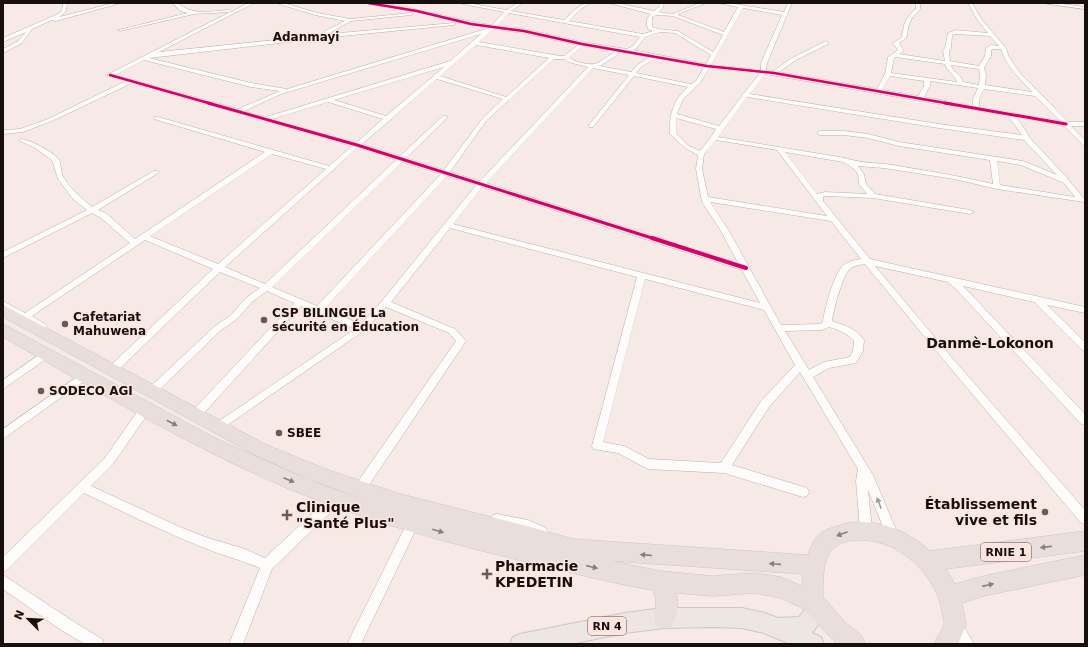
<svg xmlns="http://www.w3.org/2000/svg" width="1088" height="647" viewBox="0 0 1088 647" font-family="'DejaVu Sans',sans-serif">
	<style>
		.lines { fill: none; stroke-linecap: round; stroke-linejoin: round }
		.minor-casing { stroke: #bab0ad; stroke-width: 1 }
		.primary-casing { stroke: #cdc7c6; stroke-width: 2 }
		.trunk-casing { stroke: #cdc7c6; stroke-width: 1 }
		.minor { fill: #fefcfb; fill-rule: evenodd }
		.primary { fill: #eee6e3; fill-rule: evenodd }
		.trunk { fill: #e8dedc; fill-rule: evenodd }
		.cycleway-far2-casing { stroke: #fde5df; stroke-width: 4 }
		.cycleway-far1-casing { stroke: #fde5df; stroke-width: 5 }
		.cycleway-casing { stroke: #fde5df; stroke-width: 6 }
		.cycleway-far2 { stroke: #d6006c; stroke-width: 2.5 }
		.cycleway-far1 { stroke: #d6006c; stroke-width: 3 }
		.cycleway { stroke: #d6006c; stroke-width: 4 }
		.oneway { fill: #8a817f }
		.oneway2 { fill: #a29d9c }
		.poi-dot { fill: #655b59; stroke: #fde5df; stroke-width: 1.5 }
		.labels { text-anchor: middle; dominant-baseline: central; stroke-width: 3; stroke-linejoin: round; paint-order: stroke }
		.shield { fill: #fde5df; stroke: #5c4f4c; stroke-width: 1 }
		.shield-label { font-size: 11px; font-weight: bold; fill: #170f0d }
		.far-quarter-label { font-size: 12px; font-weight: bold; fill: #170f0d; stroke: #fde5df }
		.poi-label { font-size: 12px; font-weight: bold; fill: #170f0d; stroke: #fde5df; text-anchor: start }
		.quarter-label { font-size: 14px; font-weight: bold; fill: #170f0d; stroke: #fde5df }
		.near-poi-label { font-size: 14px; font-weight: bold; fill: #170f0d; stroke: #fde5df; text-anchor: start }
	</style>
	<rect width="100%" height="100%" fill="#f6e9e6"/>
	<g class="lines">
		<defs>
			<g id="minor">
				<path d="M63 3H67L66 11 59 17 114 3H121L56 21 52 20 32 29 22 43 3 53V49L18 41 26 32 3 42V38L58 14 62 11Z"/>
				<path d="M173 3H178C191 16 212 11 229 10L231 12 248 3H254L159 52 323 35 325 31 345 21 315 15 276 3H283L318 13 350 19 411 13 413 14 411 15 351 21 328 34 454 23 456 24 454 25 332 37 149 58 251 83 287 89 489 28 471 25 417 12 366 3C408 3 450 20 492 25L504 12 458 3H468L506 10 518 3H523L511 11 564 20C572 13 579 3 590 3L581 9 569 21 643 34 653 31 648 29C646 23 646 18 651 14L609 3H617L654 11 659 7 660 3H664L663 8 659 12 673 14 700 3H706L678 14V15L724 32 738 7 718 3H728L784 12 788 3H792L767 63 766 70 773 71 792 58 826 41 829 43 828 44 796 60 779 72 877 89 885 74 888 57 898 50 893 43 901 38 903 31 904 25 909 15 916 9V3H920V9C916 14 911 18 909 25 906 34 910 37 899 43L904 51 899 54 945 61 943 51 945 48 948 33 955 30 988 33 978 21 968 3H972L982 20 1006 48 1009 57 1020 73 1068 122H1085V126H1071L1085 140V146L1083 145 1064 126 1016 117 1026 131 1029 137 1068 179 1085 200 1084 202 997 189 954 179 884 168 858 166 864 174 866 184 875 194 970 210 974 212 970 214 873 198 826 196 823 197V201L870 259 1085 307V313L1047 305 1085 342V351L1082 350 1034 302 963 286 1085 414V425L1081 424 956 289 948 282 875 266 953 359 1085 510V524L1081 523 947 364 865 264C859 265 851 266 848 271 842 278 833 312 832 321 844 325 856 328 864 340L863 351 856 363 829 368 813 377 873 475 899 537 897 541 893 543 889 541 868 490 872 529 870 533 866 535 862 533 860 529 856 481 858 469 800 372 769 407 732 465 807 488 809 492 807 496 803 497 724 473 648 469 618 453 593 449 592 446 637 277 450 228 391 302 455 329 466 341 367 488 363 489 359 488 357 484 359 480 456 341 449 333 386 307 365 330 223 428 219 427 218 424 219 421 355 329 301 306 204 413 200 414 196 413 195 410 196 407 294 303 267 291 252 302 237 319 220 331 158 391 155 392 152 391 150 388 152 385 214 327 231 315 246 298 260 288 220 272 118 370H112L110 367 112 364 213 269 145 240 32 316 45 324 47 326 45 328C37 331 11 313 3 308V301L25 313 130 243 101 218 92 213 3 258V252L87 210 73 199 58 179 52 160 35 148 20 141V139C27 138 53 152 58 158 62 163 60 173 64 178 71 190 82 198 92 207L154 171H158V173L98 210 107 214 135 239 265 152 154 119V117H158L329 166 352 146 132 83 52 121 23 132 3 134V130L20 129 48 119 126 81 107 75 230 12 194 14 120 31 118 30 188 13 180 11ZM743 8 782 15 761 63V70L711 65ZM509 13 640 37 633 46 627 49 582 42 524 29 497 26ZM656 15 673 16 723 35 713 52 678 31 658 29 652 27V17ZM494 29 524 33 578 45 564 56H560L479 42ZM660 32 675 33 711 55 706 64 633 50 637 48 645 37ZM481 34 450 61 266 117 244 111 281 94ZM956 34 990 36 999 46 991 45 986 48 985 56 979 66 950 61 949 51 951 48 952 35ZM476 45 549 58 506 97 440 76ZM583 46 615 51C613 53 598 64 594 64 587 65 574 62 569 57ZM992 49H1001C1006 66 1020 79 1032 92L985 85 986 74 984 68 991 56V50ZM621 51 650 57 637 65 631 72 600 66C608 60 613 59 621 51ZM895 57 945 64C947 72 955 74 957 82L891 73 894 58ZM656 58 704 67 696 81 691 84 636 73 641 67ZM554 59H565L568 62 588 67 480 181 450 172 486 121ZM144 60 251 87 280 91 238 109 115 75ZM951 65 979 69 980 74 979 85 963 82C961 74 953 73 951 65ZM444 67 386 116 334 100ZM593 68 629 75 589 125V127H593L634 76 688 87C673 100 669 115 670 134L685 148 698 155 696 169 702 202 721 231 738 263 486 183ZM709 68 760 73 744 93 742 94V96L719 126 677 114 683 99 700 83ZM765 74 1008 116 1022 135 939 124 750 94ZM890 76 924 81V86L918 96 882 90ZM437 79 503 99 482 119 444 170 406 158 447 118V116H443L400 156 362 144 389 121 391 120 392 118ZM930 81 978 88 973 99V106L924 97 930 86ZM984 89 1035 96 1060 121 979 107V99ZM747 97 939 128 1024 140 1057 175 1023 161 899 142 868 134 844 131H820L817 133 820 135H844L868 138 899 146 990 160 993 184C960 176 927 171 893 165 877 163 860 163 845 158L718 137ZM328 102 383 119 356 143 272 119ZM676 118 716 129 709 140 700 151 689 146 676 133ZM716 140 777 150 827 216 708 197 702 169 704 154ZM358 147 396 160 265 284 225 267 332 171 334 170 335 168ZM785 152 843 162 854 169 858 174 859 184 867 194 825 192 817 194ZM272 154 326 169 218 264 150 236ZM997 161 1021 165 1064 183 1075 197 1000 185ZM402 162 441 174 317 306 272 287ZM447 176 476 185 382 301 361 324 324 309ZM482 187 742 270 760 303 453 224ZM710 202 831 221 861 259C854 260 845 262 841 268 834 275 824 311 823 322L820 324 781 325 729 231ZM645 279 764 310 795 365 761 401 721 463 649 459 624 446 603 442ZM829 327C839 330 847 333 854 341L853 351 850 357 824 362 809 370 785 331 822 330Z"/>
				<path d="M1042 3H1055L1085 7V9Z"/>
				<path d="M46 350 49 351 51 354 49 357 3 389V380Z"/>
				<path d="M84 372 87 373 89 376 87 379 3 439V429Z"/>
				<path d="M145 405 149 406 150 409 149 412 113 464 91 486 180 527 208 538 242 548 265 558 332 495 336 494 340 495 342 499 340 503 272 569 243 644H229L260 568C241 560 221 555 202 547 162 531 123 512 84 493L7 570 3 572V557L105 458 141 406Z"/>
				<path d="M497 514 528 520 546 528 548 532 546 536 542 538 527 531 497 524 493 523 491 519 493 515Z"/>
				<path d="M413 518 417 519 419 523 361 644H347L409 519Z"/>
				<path d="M3 575 71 620 102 639 104 644H85L61 630 3 589Z"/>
				<path d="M955 618 960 620 974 644H959L948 625 950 620Z"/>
			</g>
			<path id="primary" d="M818 599 825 602 828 609 825 616 812 633 821 637 824 644H790L764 633 742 628 713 627 664 628 625 633 571 644H510L513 637 520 634 625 613 664 608H742L765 613 778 618 799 617 811 602Z"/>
			<path id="trunk" d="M3 305 267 445 328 470 397 493 534 528 573 539 808 555C810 549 812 543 816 538 820 532 828 529 834 527 867 514 905 528 930 551L1085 531V551L946 569 955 584 984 576 1085 555V575L984 596 962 603 966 625 958 644H934C936 638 942 631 944 625 945 622 943 617 942 613 939 583 912 554 884 544 875 541 866 540 857 540 847 540 836 544 830 552 822 564 823 583 823 597L846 623 862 636 865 644H837L804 609 781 598 755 593 712 596 676 593C680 605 676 614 672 626L664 629 656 626C651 613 660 606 653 590 615 584 577 574 540 565 454 545 368 522 287 488 188 446 96 390 3 337V324L215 438 300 476 374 503 317 483 255 455 3 317ZM612 561 803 574 802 586 781 577 755 573 712 576 660 571Z"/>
		</defs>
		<use href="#minor" class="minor-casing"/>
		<use href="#primary" class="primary-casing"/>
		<use href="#trunk" class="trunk-casing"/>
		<use href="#minor" class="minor"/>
		<use href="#primary" class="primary"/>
		<use href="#trunk" class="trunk"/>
		<defs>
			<g id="cycleway-far2">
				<path d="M368 3 417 11 471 24 524 31 582 44 707 66 774 73 951 104"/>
				<path d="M110 75 212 104"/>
			</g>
			<g id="cycleway-far1">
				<path d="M208 103 357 145 655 239"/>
				<path d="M945 103 1066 124"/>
			</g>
			<path id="cycleway" d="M652 238 746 268"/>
		</defs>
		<use href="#cycleway-far2" class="cycleway-far2-casing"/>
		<use href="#cycleway-far1" class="cycleway-far1-casing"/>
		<use href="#cycleway" class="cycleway-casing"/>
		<use href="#cycleway-far2" class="cycleway-far2"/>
		<use href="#cycleway-far1" class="cycleway-far1"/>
		<use href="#cycleway" class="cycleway"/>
	</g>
	<defs><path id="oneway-solid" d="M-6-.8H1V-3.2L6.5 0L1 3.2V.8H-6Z"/></defs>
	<g class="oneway">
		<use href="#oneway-solid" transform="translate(172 423) rotate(28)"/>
		<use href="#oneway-solid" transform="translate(289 480) rotate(23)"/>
		<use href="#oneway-solid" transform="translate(438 531) rotate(16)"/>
		<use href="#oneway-solid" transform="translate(842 534) rotate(159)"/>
		<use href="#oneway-solid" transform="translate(1046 547) rotate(173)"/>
		<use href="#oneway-solid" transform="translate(646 555) rotate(-175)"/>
		<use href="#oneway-solid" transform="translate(775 564) rotate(-176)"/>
		<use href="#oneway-solid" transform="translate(592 567) rotate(13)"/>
		<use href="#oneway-solid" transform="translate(988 585) rotate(-13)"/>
	</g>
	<use class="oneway2" href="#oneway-solid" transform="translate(879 503) rotate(-111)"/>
	<g class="poi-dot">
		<circle cx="264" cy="320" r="4"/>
		<circle cx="65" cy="324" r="4"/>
		<circle cx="41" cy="391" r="4"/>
		<circle cx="279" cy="433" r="4"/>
		<circle cx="1045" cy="512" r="4"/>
		<path d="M285 509h4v4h4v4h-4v4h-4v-4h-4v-4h4z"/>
		<path d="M485 568h4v4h4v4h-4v4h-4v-4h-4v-4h4z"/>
	</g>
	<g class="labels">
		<g class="shield">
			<rect x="981" y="543" width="50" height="18" rx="3"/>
			<rect x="588" y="617" width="38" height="18" rx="3"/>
		</g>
		<g class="shield-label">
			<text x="1006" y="552">RNIE 1</text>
			<text x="607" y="626">RN 4</text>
		</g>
		<g class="far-quarter-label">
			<text x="306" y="37">Adanmayi</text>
		</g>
		<g class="poi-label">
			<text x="272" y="313">CSP BILINGUE La<tspan x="272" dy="14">sécurité en Éducation</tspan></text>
			<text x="73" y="317">Cafetariat<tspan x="73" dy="14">Mahuwena</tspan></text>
			<text x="49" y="391">SODECO AGI</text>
			<text x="287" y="433">SBEE</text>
		</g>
		<g class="quarter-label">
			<text x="990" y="343">Danmè-Lokonon</text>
		</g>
		<g class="near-poi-label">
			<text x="1037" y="504" text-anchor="end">Établissement<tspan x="1037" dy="16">vive et fils</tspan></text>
			<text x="296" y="507">Clinique<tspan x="296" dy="16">"Santé Plus"</tspan></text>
			<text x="495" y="566">Pharmacie<tspan x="495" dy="16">KPEDETIN</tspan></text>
		</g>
	</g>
	<rect width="1088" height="647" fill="none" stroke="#170f0d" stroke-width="8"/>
	<g transform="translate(28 619) rotate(294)" stroke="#fde5df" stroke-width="3" paint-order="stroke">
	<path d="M0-3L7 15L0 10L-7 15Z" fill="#170f0d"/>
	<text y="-6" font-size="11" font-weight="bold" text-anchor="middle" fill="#170f0d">N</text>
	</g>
</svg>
